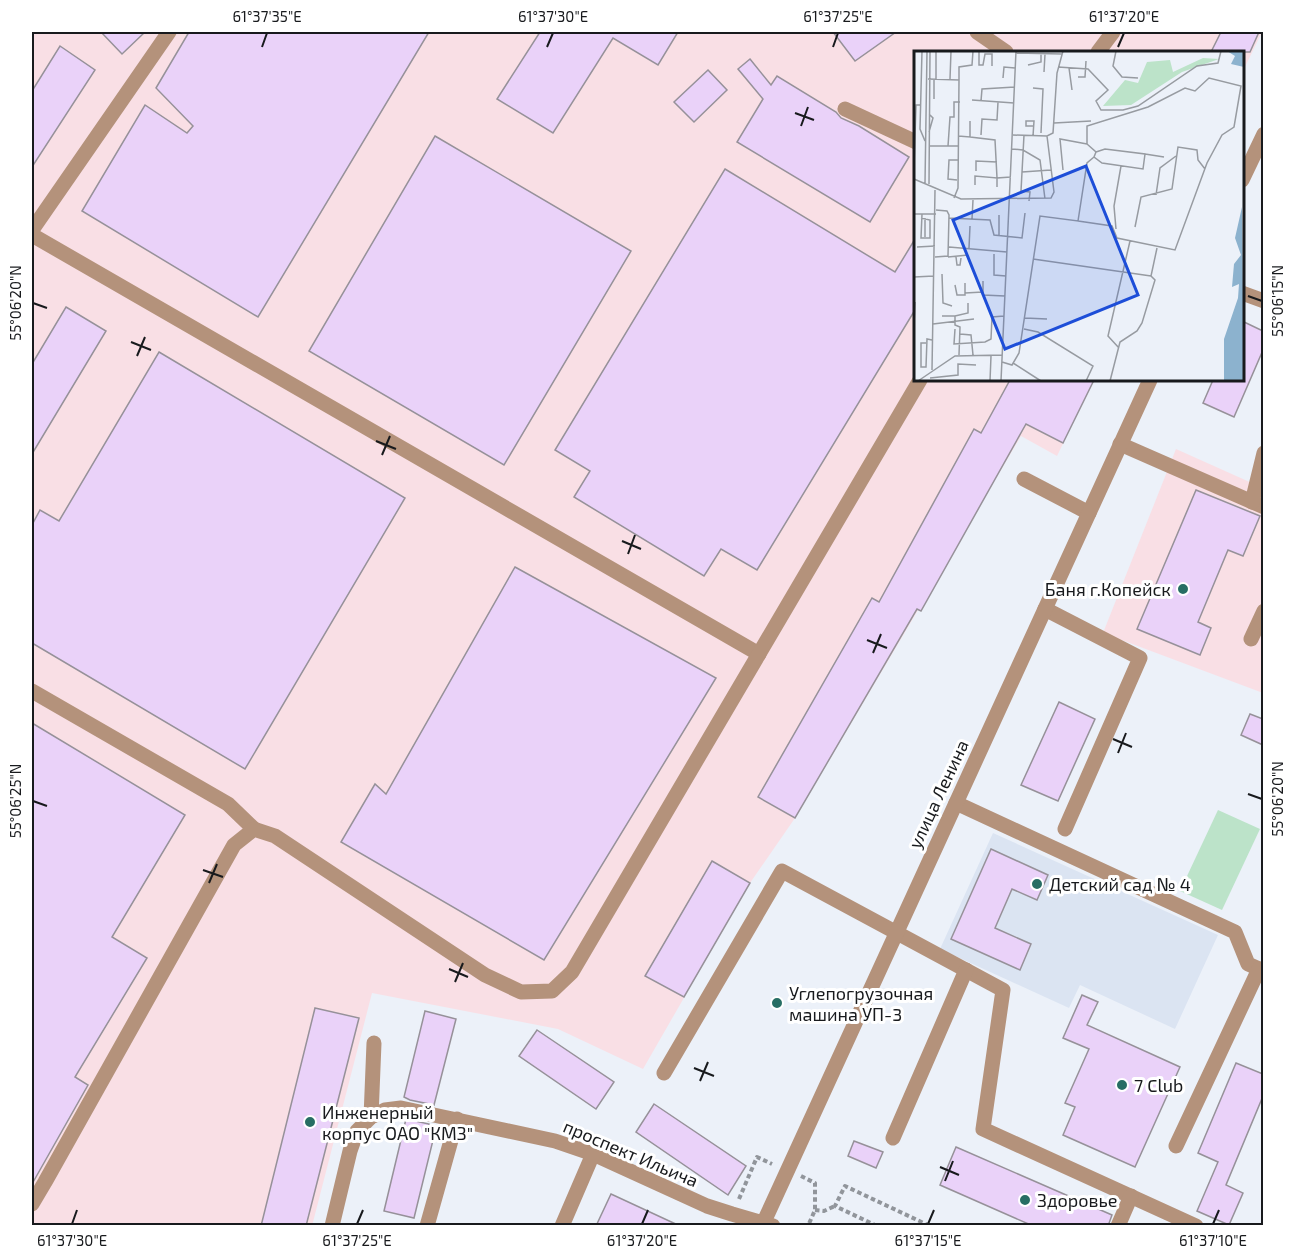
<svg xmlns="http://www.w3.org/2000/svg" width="1295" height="1257" viewBox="0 0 1295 1257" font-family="'Exo 2',sans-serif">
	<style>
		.built { fill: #dbe4f2 }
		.industrial { fill: #f9dfe5 }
		.green { fill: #bce3c9 }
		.building { fill: #ead2f9; stroke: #969199; stroke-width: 1.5 }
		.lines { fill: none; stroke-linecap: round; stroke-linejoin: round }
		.path { stroke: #91959b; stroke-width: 4; stroke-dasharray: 4.5 3; stroke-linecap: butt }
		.minor { stroke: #b4927b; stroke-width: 15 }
		.ticks { fill: none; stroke: #181a1d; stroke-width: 2 }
		.poi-dot { fill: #276e64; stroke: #fff; stroke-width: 2 }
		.labels { text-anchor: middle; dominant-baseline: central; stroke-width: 6; stroke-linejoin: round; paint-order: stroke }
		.poi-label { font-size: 18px; fill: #181a1d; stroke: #fff; text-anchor: start }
		.street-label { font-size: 18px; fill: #181a1d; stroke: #fff }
		.inset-road { fill: none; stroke: #979ba1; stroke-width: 1.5 }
		.view { fill: #1d4ed8; fill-opacity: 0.15; stroke: #1d4ed8; stroke-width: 3 }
		.inset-edge { fill: none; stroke: #181a1d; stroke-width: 3 }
		.neatline { fill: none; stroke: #181a1d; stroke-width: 2 }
		.ticks-label { font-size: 15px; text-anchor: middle; fill: #181a1d }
	</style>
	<rect width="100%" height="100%" fill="#ecf1f9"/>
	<path class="built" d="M993 833 1218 935 1175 1029 1080 985 1069 1008 940 949Z"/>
	<g class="industrial">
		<path d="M32 32H1262L1243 71 1242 52H916V380H1094L1057 456 1021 436 795 818 750 883 643 1069 558 1029 372 993 312 1226 32 1225Z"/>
		<path d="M1176 449 1263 488V693L1103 633Z"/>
	</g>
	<path class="green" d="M1218 810 1260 829 1222 910 1180 891Z"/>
	<g class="building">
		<path d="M101 32H145L122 54Z"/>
		<path d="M189 32H429L258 317 82 211 145 105 187 133 193 126 156 88Z"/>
		<path d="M540 32H678L658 65 613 38 553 133 497 99Z"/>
		<path d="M833 32H896L855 61Z"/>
		<path d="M1221 32H1259L1250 52H1211Z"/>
		<path d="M60 46 95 70 32 167V91Z"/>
		<path d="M750 59 771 85 777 76 836 112 841 118 859 126 909 157 870 222 737 142 763 99 738 69Z"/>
		<path d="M708 70 727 90 694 122 674 102Z"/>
		<path d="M435 136 631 251 504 465 309 351Z"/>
		<path d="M725 169 895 272 915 239V310L757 570 721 549 704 576 574 497 590 471 555 450Z"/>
		<path d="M66 307 106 331 32 454V364Z"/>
		<path d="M1242 321 1263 331V350L1234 417 1203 403 1213 380H1242Z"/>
		<path d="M159 352 405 498 245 769 32 643V525L40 510 59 521Z"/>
		<path d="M1010 380H1094L1063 443 1026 424 921 611 917 609 795 818 758 797 872 598 879 602 974 429 981 433Z"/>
		<path d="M1196 490 1260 516 1243 556 1228 550 1198 622 1211 628 1200 655 1137 629Z"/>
		<path d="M515 567 716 678 544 960 341 842 375 784 386 794Z"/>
		<path d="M1059 702 1095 719 1058 801 1021 785Z"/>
		<path d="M1250 714 1263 719V745L1241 735Z"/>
		<path d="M32 723 185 815 112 937 147 958 75 1077 88 1085 32 1184Z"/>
		<path d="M991 849 1048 875 1037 900 1012 889 995 928 1031 944 1020 970 951 939Z"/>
		<path d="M712 861 750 883 684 997 645 976Z"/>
		<path d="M1082 995 1098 1002 1087 1025 1180 1067 1135 1167 1063 1135 1075 1107 1065 1103 1089 1049 1063 1038Z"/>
		<path d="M315 1008 359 1018 306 1226H261Z"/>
		<path d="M425 1011 456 1019 434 1105 410 1100 404 1097Z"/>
		<path d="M537 1030 614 1082 596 1109 519 1056Z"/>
		<path d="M1236 1063 1263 1074V1096L1226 1185 1243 1193 1229 1225 1197 1211 1218 1162 1198 1153Z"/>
		<path d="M654 1104 746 1166 728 1195 636 1132Z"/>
		<path d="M406 1119 429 1124 428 1131 435 1132 414 1218 384 1211Z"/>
		<path d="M854 1141 883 1152 876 1168 848 1156Z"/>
		<path d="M956 1147 1112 1215 1108 1226H1033L940 1185Z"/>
		<path d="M611 1194 680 1226H596Z"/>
	</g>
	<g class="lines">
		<g class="path">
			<path d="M801 1176 815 1183V1210L808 1226"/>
			<path d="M739 1199 757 1157 772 1164"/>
			<path d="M815 1210 824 1211 835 1206"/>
			<path d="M877 1226 835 1206 845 1186 930 1226"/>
		</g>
		<g class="minor">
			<path d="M977 32 1006 52"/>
			<path d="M1098 52 1113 32"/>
			<path d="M845 109 916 142"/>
			<path d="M1242 180 1264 134"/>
			<path d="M32 230 169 32"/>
			<path d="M32 235 759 654"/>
			<path d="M1242 293 1264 301"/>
			<path d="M1120 444 1264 507"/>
			<path d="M1024 479 1089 513"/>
			<path d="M1252 502 1264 453"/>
			<path d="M1045 609 1140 658 1065 829"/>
			<path d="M1251 639 1264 611"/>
			<path d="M32 691 228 804 254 829"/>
			<path d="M956 803 1235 932 1248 964 1264 971"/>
			<path d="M664 1073 782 871 1003 990 983 1129 1196 1226"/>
			<path d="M371 1117 374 1043"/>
			<path d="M893 1138 966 970"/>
			<path d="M1176 1146 1259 969"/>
			<path d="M32 1204 45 1182 234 845 254 829 275 836 485 975 521 992 552 991 572 972 920 380"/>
			<path d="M332 1226 350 1151 357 1131 371 1117 385 1110 401 1108 555 1141 593 1154 707 1206 732 1214 773 1226"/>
			<path d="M427 1226 457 1119"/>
			<path d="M562 1226 593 1154"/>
			<path d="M762 1226 1150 380"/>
			<path d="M1118 1226 1131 1196"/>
		</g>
	</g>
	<path class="ticks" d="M262 47 267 33M547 47 553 33M833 47 838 33M1118 47 1124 33M795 113 814 120M801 126 808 107M1248 296 1262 301M33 303 47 308M131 342 151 350M137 356 145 337M376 441 396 449M382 455 390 436M622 541 641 549M628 554 635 535M867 640 887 648M873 653 881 634M1113 739 1132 747M1118 753 1126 733M1248 794 1262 799M33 801 47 806M203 870 223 877M209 883 217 864M449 969 468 977M455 982 463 963M694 1068 714 1076M700 1081 708 1062M940 1167 959 1175M945 1181 953 1161M72 1224 77 1210M357 1224 363 1210M642 1224 648 1210M928 1224 934 1210M1213 1224 1219 1210"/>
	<g class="poi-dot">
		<circle cx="1183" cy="589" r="6"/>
		<circle cx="1037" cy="884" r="6"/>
		<circle cx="777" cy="1003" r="6"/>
		<circle cx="1122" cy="1085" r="6"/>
		<circle cx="310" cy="1122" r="6"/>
		<circle cx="1025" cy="1200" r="6"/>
	</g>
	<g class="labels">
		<g class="poi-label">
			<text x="1171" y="589" text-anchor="end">Баня г.Копейск</text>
			<text x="1049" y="884">Детский сад № 4</text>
			<text x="789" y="993">Углепогрузочная<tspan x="789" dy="21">машина УП-3</tspan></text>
			<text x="1134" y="1085">7 Club</text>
			<text x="322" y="1112">Инженерный<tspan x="322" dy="21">корпус ОАО "КМЗ"</tspan></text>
			<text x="1037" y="1200">Здоровье</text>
		</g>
		<g class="street-label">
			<text transform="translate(938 794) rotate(-65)">улица Ленина</text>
			<text transform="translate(631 1153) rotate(23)">проспект Ильича</text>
		</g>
	</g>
	<g transform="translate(914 51)">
		<rect width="330" height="330" fill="#ecf1f9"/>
		<path d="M289 7 305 8 268 21 217 54 189 55 211 29 224 32 233 11 256 9 259 21Z" fill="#bce3c9"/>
		<path d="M330 0V16L317 13 321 5 313 0ZM328 156 330 330H310V288L324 247 325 233 318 236 320 213 327 204 321 187Z" fill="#8cb2ce"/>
		<path class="inset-road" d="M8 0 6 78 11 90M65 0V14H69L71 3H78V15M202 0 199 15 208 26 224 27M102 2 148 3M114 14 127 11V3M144 16 174 18 194 39 182 50 187 59H209L224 55 283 15 304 12 307 0M155 17 158 39M130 21 131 3M164 26H171L172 10M89 27 90 16 101 17M14 28 45 29V16L58 14 59 0M22 28V0M36 28 37 0M119 37 129 38 127 82M20 48V28M58 49 100 52M67 50 68 38 101 36M140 72 177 70M15 81 19 67 15 63M67 84 68 68 83 69 84 51M99 84 133 85 139 82 143 22 149 0M110 84 107 140 116 141 115 150M44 85 56 86V70M119 85 120 70H112V75H120M56 86 81 89 83 127 61 125V134M16 95H44M34 95 36 66H40V51H46M98 98 109 99 126 109 131 148M231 103 250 106M0 116 2 54H7M149 119 146 88 173 93M62 120V110L83 111M108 121 137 119M0 128 47 148 137 147 140 141 133 85M43 129 34 128 35 109H44M11 132 13 0M15 133 16 0M83 136V127L97 126M242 144 246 117 262 105M40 147 44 137 45 29M0 163H22M7 167 16 169V187H7L8 163M35 167 76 169 80 184 108 187 111 162M58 168 59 149M164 170 198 175 203 187 261 199 293 112 308 84 320 76 327 35 295 27 281 40 271 37 234 56 173 75V93L182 101 180 106 188 112 229 118 231 103 191 98 182 101M221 176 227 146 258 138 264 96 283 99 284 109 291 118M202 178 200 155 207 115M85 185V164M11 186V167M3 196 21 195M35 196 93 201M55 197 56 175M80 203V224L92 225M21 206 34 205 35 164 33 160 22 159M34 206 54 204M42 206 43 214H46L47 207M119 208 237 225M28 223 29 252 38 255M0 226 20 225M69 230V244L91 245M41 234 43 244H51V232M51 242 69 241M28 265H41V274L46 276 45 304M41 265 54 262V252M111 267 133 268M19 273 60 268M0 274 1 251M41 278 40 293 71 291 77 288 78 266 90 265M110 278 124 281 179 315 172 330M46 283 57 284 59 304M12 292H7V316H12L13 288 18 289M0 295V321M205 297 194 285 216 190M88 311 98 314 105 302 126 165 164 170 173 112 180 106M99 312 127 330M18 319 21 139M16 327 44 324V313L62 314M4 330 41 305 88 304M76 330 77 305M87 330 102 0M196 330 206 291 223 280 228 272 241 229 237 225 243 197"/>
		<path class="view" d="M172 115 224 244 91 298 39 169Z"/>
		<rect width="330" height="330" class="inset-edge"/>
	</g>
	<rect width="1295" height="1257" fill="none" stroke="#ffffff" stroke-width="66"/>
	<rect x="33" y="33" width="1229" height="1191" class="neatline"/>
	<g class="ticks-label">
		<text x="267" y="22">61°37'35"E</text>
		<text x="553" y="22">61°37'30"E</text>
		<text x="838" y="22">61°37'25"E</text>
		<text x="1124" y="22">61°37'20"E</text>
		<text transform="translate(1278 301) rotate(-90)" y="5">55°06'15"N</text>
		<text transform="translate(16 303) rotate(-90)" y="5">55°06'20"N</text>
		<text transform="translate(1278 799) rotate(-90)" y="5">55°06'20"N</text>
		<text transform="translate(16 801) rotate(-90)" y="5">55°06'25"N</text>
		<text x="72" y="1246">61°37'30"E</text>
		<text x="357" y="1246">61°37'25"E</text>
		<text x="642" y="1246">61°37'20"E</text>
		<text x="928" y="1246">61°37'15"E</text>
		<text x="1213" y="1246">61°37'10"E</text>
	</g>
</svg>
